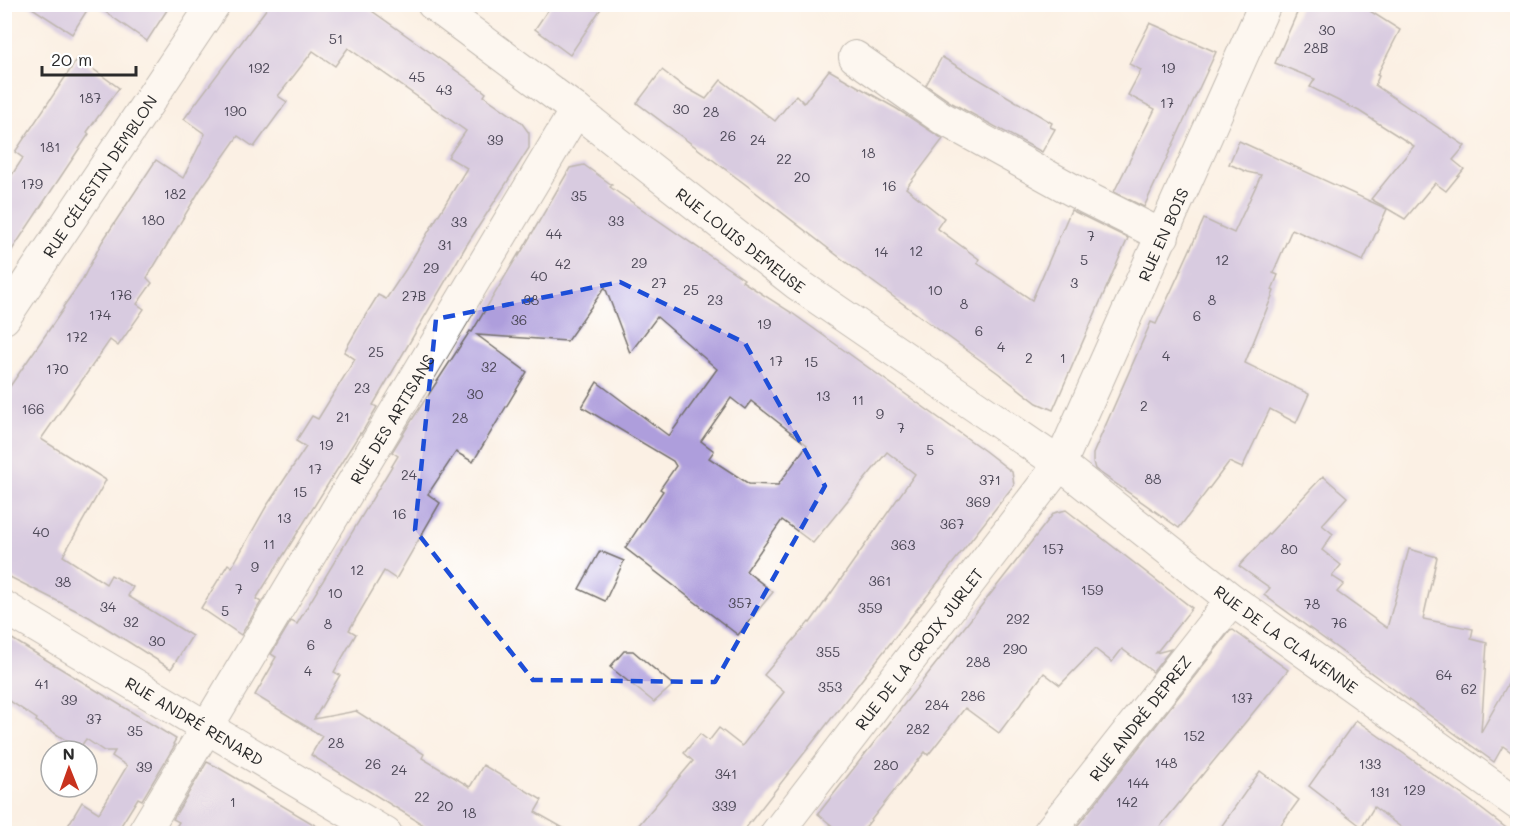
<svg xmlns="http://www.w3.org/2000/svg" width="1522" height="838" viewBox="0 0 1522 838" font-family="Mali,sans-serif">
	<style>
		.building { fill: #ae9edc; fill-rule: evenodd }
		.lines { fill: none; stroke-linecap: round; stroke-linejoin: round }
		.minor-casing { stroke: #74706c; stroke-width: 34 }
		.minor { stroke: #fff; stroke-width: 32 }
		.marked { fill: none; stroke: #1d4ed8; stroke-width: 4.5; stroke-dasharray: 12 8; stroke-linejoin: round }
		.labels { text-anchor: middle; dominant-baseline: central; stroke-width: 4.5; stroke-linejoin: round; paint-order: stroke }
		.number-label { font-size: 14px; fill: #4c4857 }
		.street-label { font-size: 16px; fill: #2b2b2b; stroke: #fff }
	</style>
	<rect width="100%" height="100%" fill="#fff"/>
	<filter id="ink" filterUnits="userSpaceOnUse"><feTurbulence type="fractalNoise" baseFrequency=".0167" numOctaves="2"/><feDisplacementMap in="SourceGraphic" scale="12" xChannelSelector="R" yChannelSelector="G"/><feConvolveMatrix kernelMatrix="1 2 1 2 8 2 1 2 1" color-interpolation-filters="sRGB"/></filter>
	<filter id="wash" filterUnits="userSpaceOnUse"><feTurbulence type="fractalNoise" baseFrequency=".008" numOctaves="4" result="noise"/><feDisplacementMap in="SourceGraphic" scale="24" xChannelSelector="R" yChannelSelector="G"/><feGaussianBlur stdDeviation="1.35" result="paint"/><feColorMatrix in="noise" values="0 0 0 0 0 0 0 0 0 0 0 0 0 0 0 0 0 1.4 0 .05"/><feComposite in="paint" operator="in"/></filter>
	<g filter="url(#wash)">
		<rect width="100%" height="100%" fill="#fbf0e4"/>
		<g id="blocks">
			<g class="building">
				<path d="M26 4H91L72 34Z"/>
				<path d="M94 4H171L147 41Z"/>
				<path d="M270 4H362L468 79 486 93 484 96 521 122 529 133V148L466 246 373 405 377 407 361 434 360 433 256 599 261 602 241 635 201 608 228 564 232 567 266 507 306 447 296 441 312 416 318 419 355 359 344 352 362 321 378 295 386 299 406 269 467 168 448 157 466 131 348 48 335 66 313 51 278 96 287 102 254 147 238 136 200 190 147 278 152 283 137 304 144 309 118 346 110 340 41 439 106 480 63 556 106 584 111 575 133 587 128 596 192 636 171 669 89 617 4 574V395L64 308 63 307 81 282 102 242 156 160 183 178 205 134 184 119Z"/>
				<path d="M552 4H604L570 55 535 29Z"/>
				<path d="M1301 4H1359L1400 30 1377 75 1379 76 1375 85 1465 146 1453 160 1464 169 1446 191 1435 183 1405 219 1371 199 1414 146 1359 111 1310 87 1315 79 1275 63Z"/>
				<path d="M1150 23 1216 52 1144 207 1114 192 1155 109 1128 95 1141 70 1129 64Z"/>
				<path d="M942 57 1052 123 1050 127 1055 129 1042 152 952 103 926 85Z"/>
				<path d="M78 58 119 88 87 132 89 134 4 262V187L23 158 15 152Z"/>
				<path d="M662 70 683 86 706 99 721 80 775 121 796 95 804 103 829 70 897 109 943 139 906 188 944 218 937 228 979 259 977 263 1032 300 1071 210 1128 238 1053 410 1037 403 998 373 847 263 745 184 637 103Z"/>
				<path d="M1239 141 1387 209 1363 261 1292 229 1273 273 1278 275 1272 290 1274 291 1245 363 1309 394 1296 423 1270 409 1242 468 1229 462 1179 528 1095 469 1093 462V454L1151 322 1156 324 1204 219 1234 233 1261 175 1247 172 1229 164Z"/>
				<path d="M584 165 612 185 610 187 723 265 744 279 742 281 792 313 985 451 1012 472 1014 485 741 834H631L693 761 684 753 700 734 709 741 719 728 742 746 784 692 764 675 809 622 810 623 915 474 887 452 813 543 782 520 746 571 773 592 738 635 625 548 663 491 660 489 676 466 673 461 582 407 597 382 669 436 717 369 657 317 630 353 605 287 567 341 477 335 527 372 473 462 456 452 428 494 440 503 396 579 384 571 349 630 356 634 334 672 340 675 314 719 356 711 424 754 422 758 470 787 483 765 542 800 535 812 574 834H438L311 755 322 736 255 695 273 664H272L276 657 271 654 291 621 297 624 398 456 392 452 408 426 470 331 472 332 519 253V256L570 168ZM731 398 745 409 751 401 807 445 778 485 749 484 709 458 714 451 701 441Z"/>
				<path d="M1323 476 1347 497 1322 525 1333 534 1322 550 1341 565 1332 576 1344 584 1337 592 1387 628 1409 549 1437 557 1423 619 1473 629 1471 639 1487 643 1481 732 1518 666V757L1503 746 1494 762 1264 595 1270 588 1239 566Z"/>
				<path d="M1066 510 1192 608 1156 653 1171 649 1153 672 1122 649 1112 662 1095 649 1060 685 1044 673 999 733 965 708 928 755 925 752 860 834H842L818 814 1054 513Z"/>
				<path d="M600 551 624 561 605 601 579 589Z"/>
				<path d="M1233 630 1288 670 1154 834H1071L1230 631Z"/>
				<path d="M4 634 176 739 173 744 175 745 142 800 138 798 120 827 126 831 125 834H63L82 802 99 813 127 766 112 756 115 751H104L86 739 79 749 36 721 37 719 4 697Z"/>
				<path d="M624 651H633L673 685 654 702 610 667Z"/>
				<path d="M1356 720 1471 801 1514 834H1410L1374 807 1362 827 1309 786Z"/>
				<path d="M207 762 219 768 330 834H172L179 822 173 819Z"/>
				<path d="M1260 771 1299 800 1274 834H1216Z"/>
			</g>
		</g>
	</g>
	<g filter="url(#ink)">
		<use href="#blocks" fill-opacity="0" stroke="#74706c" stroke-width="1.5"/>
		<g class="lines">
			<defs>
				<g id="minor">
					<path id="s1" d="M433 4 576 110 796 283 1060 464 1232 600 1518 804"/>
					<path d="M855 57 942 118 1087 198 1163 236"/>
					<path id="s2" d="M4 318 214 4"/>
					<path id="s3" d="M4 607 386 834"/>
					<path id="s4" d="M143 834 576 110"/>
					<path id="s5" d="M776 834 1060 464 1265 4"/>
					<path id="s6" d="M1048 834 1232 600"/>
				</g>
			</defs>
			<use href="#minor" class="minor-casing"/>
			<use href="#minor" class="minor"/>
		</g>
	</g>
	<path d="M0 0H1522V838H0ZM620 282 745 343 825 486 715 682 533 680 415 530 436 319Z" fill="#fbf0e4" fill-opacity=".55" fill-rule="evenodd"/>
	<path class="marked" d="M620 282 745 343 825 486 715 682 533 680 415 530 436 319Z"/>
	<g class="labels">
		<g class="number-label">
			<text x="1327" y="29">30</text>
			<text x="336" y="38">51</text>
			<text x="1316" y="47">28B</text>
			<text x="259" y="67">192</text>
			<text x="1168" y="67">19</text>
			<text x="417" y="76">45</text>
			<text x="444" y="89">43</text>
			<text x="90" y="97">187</text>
			<text x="1167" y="102">17</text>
			<text x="681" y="108">30</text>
			<text x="235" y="110">190</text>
			<text x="711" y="111">28</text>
			<text x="728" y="135">26</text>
			<text x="495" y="139">39</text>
			<text x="758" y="139">24</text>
			<text x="50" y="146">181</text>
			<text x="868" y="152">18</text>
			<text x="784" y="158">22</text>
			<text x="802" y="176">20</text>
			<text x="32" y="183">179</text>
			<text x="889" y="185">16</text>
			<text x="175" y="193">182</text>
			<text x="579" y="195">35</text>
			<text x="153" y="219">180</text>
			<text x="616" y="220">33</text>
			<text x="459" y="221">33</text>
			<text x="554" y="233">44</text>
			<text x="1091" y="235">7</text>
			<text x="445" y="244">31</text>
			<text x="916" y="250">12</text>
			<text x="881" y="251">14</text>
			<text x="1084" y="259">5</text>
			<text x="1222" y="259">12</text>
			<text x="639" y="262">29</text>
			<text x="563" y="263">42</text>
			<text x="431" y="267">29</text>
			<text x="539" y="275">40</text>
			<text x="659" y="282">27</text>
			<text x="1074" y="282">3</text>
			<text x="691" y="289">25</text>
			<text x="935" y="289">10</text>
			<text x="121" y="294">176</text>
			<text x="414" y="295">27B</text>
			<text x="531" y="299">38</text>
			<text x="715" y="299">23</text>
			<text x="1212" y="299">8</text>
			<text x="964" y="303">8</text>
			<text x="100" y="314">174</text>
			<text x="1197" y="315">6</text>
			<text x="519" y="319">36</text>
			<text x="764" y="323">19</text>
			<text x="979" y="330">6</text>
			<text x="77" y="336">172</text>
			<text x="1001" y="346">4</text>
			<text x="376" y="351">25</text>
			<text x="1166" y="355">4</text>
			<text x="1029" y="357">2</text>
			<text x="1063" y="357">1</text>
			<text x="776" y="360">17</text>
			<text x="811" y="361">15</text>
			<text x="489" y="366">32</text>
			<text x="57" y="368">170</text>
			<text x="362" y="387">23</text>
			<text x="475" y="393">30</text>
			<text x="823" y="395">13</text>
			<text x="858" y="399">11</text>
			<text x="1144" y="405">2</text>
			<text x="33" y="408">166</text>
			<text x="880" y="413">9</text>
			<text x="343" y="416">21</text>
			<text x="460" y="417">28</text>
			<text x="901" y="427">7</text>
			<text x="326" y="444">19</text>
			<text x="930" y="449">5</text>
			<text x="315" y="468">17</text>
			<text x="409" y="474">24</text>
			<text x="1153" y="478">88</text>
			<text x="990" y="479">371</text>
			<text x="300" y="491">15</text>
			<text x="978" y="501">369</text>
			<text x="399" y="513">16</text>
			<text x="284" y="517">13</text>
			<text x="952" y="523">367</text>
			<text x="41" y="531">40</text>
			<text x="269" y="543">11</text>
			<text x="903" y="544">363</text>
			<text x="1053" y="548">157</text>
			<text x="1289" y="548">80</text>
			<text x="255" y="566">9</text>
			<text x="357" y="569">12</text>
			<text x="880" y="580">361</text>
			<text x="63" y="581">38</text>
			<text x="239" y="588">7</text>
			<text x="1092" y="589">159</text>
			<text x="335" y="592">10</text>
			<text x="740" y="602">357</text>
			<text x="1312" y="603">78</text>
			<text x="108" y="606">34</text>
			<text x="870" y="607">359</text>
			<text x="225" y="610">5</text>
			<text x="1018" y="618">292</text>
			<text x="131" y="621">32</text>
			<text x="1339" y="622">76</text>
			<text x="328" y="623">8</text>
			<text x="157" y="640">30</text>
			<text x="311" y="644">6</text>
			<text x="1015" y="648">290</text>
			<text x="828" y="651">355</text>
			<text x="978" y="661">288</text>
			<text x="308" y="670">4</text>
			<text x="1444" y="674">64</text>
			<text x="42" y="683">41</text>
			<text x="830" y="686">353</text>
			<text x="1469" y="688">62</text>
			<text x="973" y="695">286</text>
			<text x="1242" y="697">137</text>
			<text x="69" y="699">39</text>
			<text x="937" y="704">284</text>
			<text x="94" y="718">37</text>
			<text x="918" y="728">282</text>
			<text x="135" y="730">35</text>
			<text x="1194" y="735">152</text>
			<text x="336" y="742">28</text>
			<text x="1166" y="762">148</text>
			<text x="373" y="763">26</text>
			<text x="1370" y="763">133</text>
			<text x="886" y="764">280</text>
			<text x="144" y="766">39</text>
			<text x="399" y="769">24</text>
			<text x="726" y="773">341</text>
			<text x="1138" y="782">144</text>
			<text x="1414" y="789">129</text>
			<text x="1380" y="791">131</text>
			<text x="422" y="796">22</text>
			<text x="233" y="801">1</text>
			<text x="1127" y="801">142</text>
			<text x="445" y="805">20</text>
			<text x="724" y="805">339</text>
			<text x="469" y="812">18</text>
		</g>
		<g class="street-label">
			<text stroke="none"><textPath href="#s2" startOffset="171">RUE CÉLESTIN DEMBLON</textPath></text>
			<text stroke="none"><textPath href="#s5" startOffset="718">RUE EN BOIS</textPath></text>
			<text stroke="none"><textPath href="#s1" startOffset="388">RUE LOUIS DEMEUSE</textPath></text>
			<text stroke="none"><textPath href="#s4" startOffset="484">RUE DES ARTISANS</textPath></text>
			<text stroke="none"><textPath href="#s1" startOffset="1064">RUE DE LA CLAWENNE</textPath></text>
			<text stroke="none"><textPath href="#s5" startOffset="234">RUE DE LA CROIX JURLET</textPath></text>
			<text stroke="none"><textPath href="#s6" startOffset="148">RUE ANDRÉ DEPREZ</textPath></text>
			<text stroke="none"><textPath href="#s3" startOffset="222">RUE ANDRÉ RENARD</textPath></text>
		</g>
	</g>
	<rect width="1522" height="838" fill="none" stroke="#fff" stroke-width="24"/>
	<g transform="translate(69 769) rotate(359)"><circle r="28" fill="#ffffff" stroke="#aaaaaa" stroke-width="1.5"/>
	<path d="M0-4.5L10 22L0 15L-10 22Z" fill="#c8321e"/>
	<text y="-9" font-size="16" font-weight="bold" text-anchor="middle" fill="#2b2b2b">N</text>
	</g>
	<path d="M42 66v9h94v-9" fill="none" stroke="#2b2b2b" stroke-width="3"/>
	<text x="51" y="66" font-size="18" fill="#2b2b2b" stroke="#ffffff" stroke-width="4.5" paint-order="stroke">20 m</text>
</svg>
